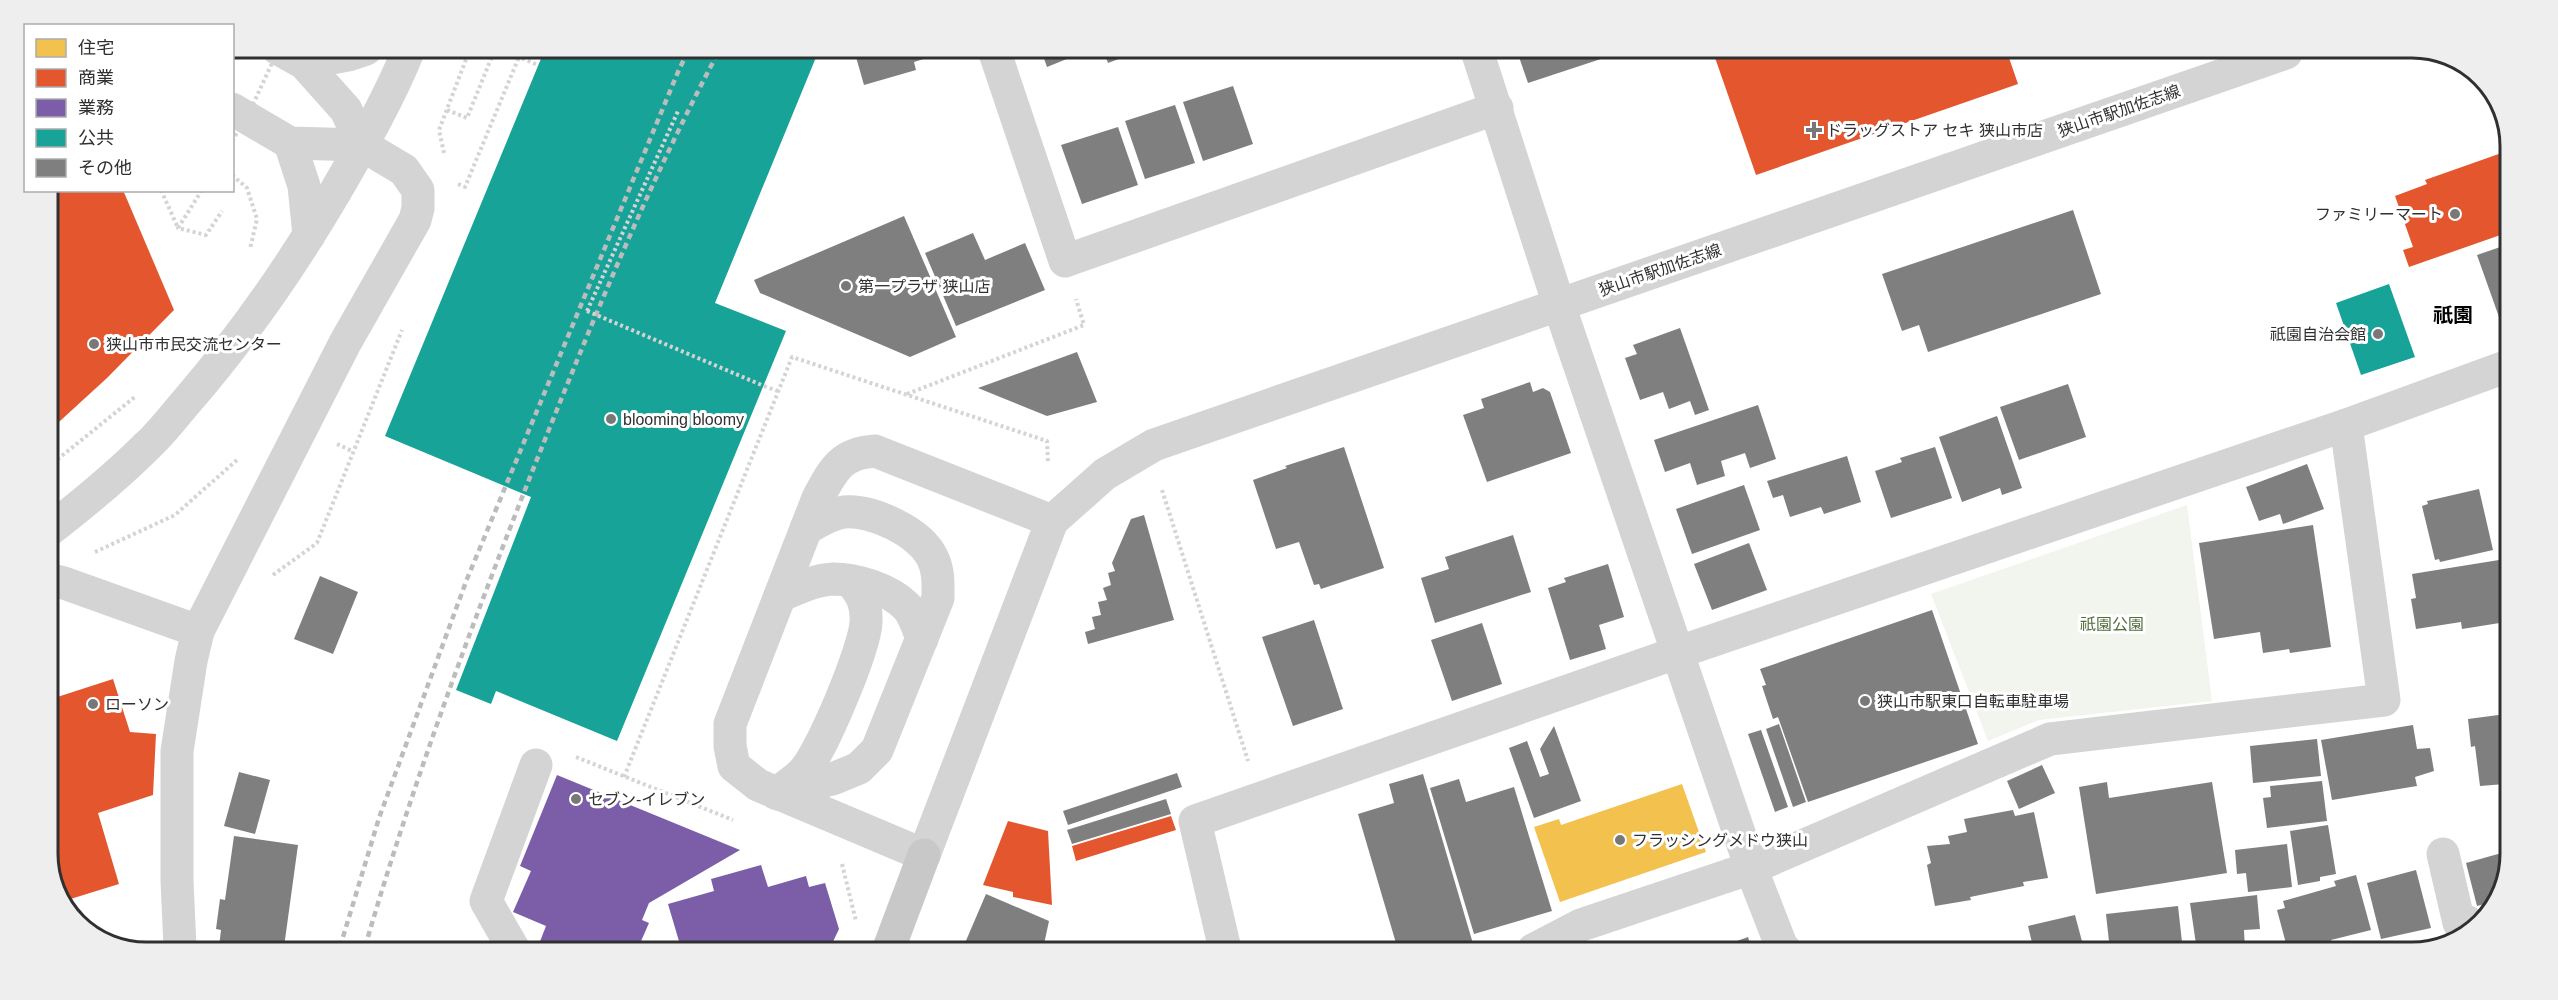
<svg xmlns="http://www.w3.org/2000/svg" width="2558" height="1000" viewBox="0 0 2558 1000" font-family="Helvetica,'Noto Sans JP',sans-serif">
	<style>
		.green { fill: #f1f5ed }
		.homes { fill: #f2c14e }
		.shops { fill: #e4572e }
		.offices { fill: #7b5ea7 }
		.public { fill: #17a398 }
		.building { fill: #7f7f7f }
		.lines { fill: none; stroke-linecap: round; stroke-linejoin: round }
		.path { stroke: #d4d4d4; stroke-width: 4; stroke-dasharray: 3 3; stroke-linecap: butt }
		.minor { stroke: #d4d4d4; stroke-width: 33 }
		.major { stroke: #c8c8c8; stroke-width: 33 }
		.rail { stroke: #bcbcbc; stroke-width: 4.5; stroke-dasharray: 6 4.5; stroke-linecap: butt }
		.path-bridge { stroke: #d4d4d4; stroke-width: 4; stroke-dasharray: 3 3; stroke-linecap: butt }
		.poi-dot { fill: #787878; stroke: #fff; stroke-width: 2 }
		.labels { text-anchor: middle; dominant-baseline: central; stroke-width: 6; stroke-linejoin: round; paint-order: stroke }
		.street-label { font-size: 16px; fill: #303030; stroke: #fff }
		.poi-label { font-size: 16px; fill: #303030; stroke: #fff; text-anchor: start }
		.park-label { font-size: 16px; fill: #526d3d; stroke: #fff }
		.quarter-label { font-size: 20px; font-weight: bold; fill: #000; stroke: #fff }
		.rim { fill: none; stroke: #303030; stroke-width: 3 }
	</style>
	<rect width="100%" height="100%" fill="#fff"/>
	<path class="green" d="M2187 505 2212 701 2039 720 1988 741 1931 594Z"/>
	<path class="homes" d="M1682 784 1706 852 1560 902 1534 827 1559 819 1561 825Z"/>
	<g class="shops">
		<path d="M1713 52H2007L2018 84 1756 175Z"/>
		<path d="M2510 150 2509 232 2409 267 2403 250 2413 247 2395 196 2427 184 2425 180Z"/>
		<path d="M48 190H123L174 310 107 378 48 432Z"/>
		<path d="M113 679 130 732 156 734 153 795 98 813 119 884 64 901 48 860V700Z"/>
		<path d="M1171 816 1176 830 1076 861 1072 846Z"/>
		<path d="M1008 821 1048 831 1052 905 1013 897V892L983 885Z"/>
	</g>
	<g class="offices">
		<path d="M557 775 740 850 649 903 642 920 649 923 638 948H549L539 944 546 926 513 912 531 871 520 866Z"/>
		<path d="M761 865 768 887 806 876 809 887 825 883 839 929 830 948H681L668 904 714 891 711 879Z"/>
	</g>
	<g class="public">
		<path d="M545 49 819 50 715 303 786 331 617 741 496 691 491 704 456 690 531 497 385 436Z"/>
		<path d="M2389 284 2415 357 2361 375 2336 303Z"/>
	</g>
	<g class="building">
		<path d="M854 50H952L914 62 916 70 864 85Z"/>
		<path d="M1041 50H1089L1047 67Z"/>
		<path d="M1103 50H1131L1132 54 1108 63Z"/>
		<path d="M1517 51H1615L1616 54 1528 83Z"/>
		<path d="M1233 86 1253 144 1203 161 1183 102Z"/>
		<path d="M1175 105 1195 163 1145 179 1125 121Z"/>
		<path d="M1118 127 1138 185 1082 204 1061 145Z"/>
		<path d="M2073 210 2101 294 1928 352 1919 325 1902 331 1882 274Z"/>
		<path d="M904 216 956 337 910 357 760 293 754 280Z"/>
		<path d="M973 233 985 260 1025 243 1045 290 956 326 925 253Z"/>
		<path d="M2509 244V314L2499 317 2477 255Z"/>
		<path d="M1680 328 1709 410 1695 415 1690 401 1669 409 1663 392 1640 400 1625 358 1637 354 1633 345Z"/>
		<path d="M1077 352 1097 402 1047 416 978 388Z"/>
		<path d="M1530 382 1533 392 1543 388 1550 392 1571 453 1487 482 1463 415 1484 408 1481 399Z"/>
		<path d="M2068 384 2086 437 2019 460 2000 407Z"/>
		<path d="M1758 405 1776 459 1750 468 1745 453 1721 461 1725 476 1697 485 1690 463 1665 472 1654 440Z"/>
		<path d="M1997 416 2022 488 2002 495 2000 488 1962 502 1939 437Z"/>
		<path d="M1344 447 1384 568 1321 589 1319 584 1314 585 1299 542 1276 549 1253 480 1287 468 1285 466Z"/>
		<path d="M1935 447 1952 498 1891 518 1875 471 1902 462 1900 458Z"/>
		<path d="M1847 456 1861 502 1824 514 1821 507 1790 517 1783 495 1773 498 1767 481Z"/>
		<path d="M2307 464 2324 509 2283 524 2280 514 2259 521 2246 487Z"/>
		<path d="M1744 485 1760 530 1692 554 1676 509Z"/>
		<path d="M2479 489 2493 550 2440 562 2439 559 2435 560 2422 506 2428 504 2427 501Z"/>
		<path d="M1144 515 1174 620 1088 644 1085 632 1095 629 1092 617 1101 615 1098 602 1107 600 1103 588 1111 585 1108 573 1115 571 1112 563 1131 519Z"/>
		<path d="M2313 525 2331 647 2290 653 2289 649 2263 653 2260 632 2214 639 2199 543Z"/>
		<path d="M1513 535 1531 592 1435 623 1421 578 1449 569 1445 557Z"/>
		<path d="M1749 543 1767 590 1712 610 1694 564Z"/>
		<path d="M2499 560 2507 601 2506 622 2462 629 2461 622 2416 629 2411 599 2416 598 2412 574Z"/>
		<path d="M1608 564 1624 617 1599 625 1606 649 1570 660 1548 588 1566 582 1564 578Z"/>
		<path d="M320 576 358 592 333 654 294 639Z"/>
		<path d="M1932 610 1978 744 1808 802 1778 717 1773 719 1762 686 1766 685 1760 669Z"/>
		<path d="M1314 620 1343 709 1293 726 1262 637Z"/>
		<path d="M1482 623 1502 684 1452 701 1431 640Z"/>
		<path d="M2506 714 2505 784 2480 786 2475 746 2471 747 2468 719Z"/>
		<path d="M1779 724 1806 802 1793 807 1766 729Z"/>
		<path d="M2413 725 2417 749 2430 748 2434 771 2415 777 2417 786 2332 800 2321 740Z"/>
		<path d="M1554 726 1581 801 1534 818 1509 748 1527 741 1540 777 1549 774 1540 749Z"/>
		<path d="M1761 730 1788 807 1775 812 1748 734Z"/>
		<path d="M2317 739 2321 776 2253 783 2250 746Z"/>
		<path d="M2042 765 2055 793 2019 809 2007 781Z"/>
		<path d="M239 772 270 780 255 834 224 826Z"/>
		<path d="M1177 773 1182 787 1068 825 1063 811Z"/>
		<path d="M1423 774 1474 947 1464 950H1398L1358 814 1394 803 1389 784Z"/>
		<path d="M1459 779 1466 802 1514 787 1552 911 1474 934 1430 788Z"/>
		<path d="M2322 781 2327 821 2267 828 2263 798 2271 797 2270 786Z"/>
		<path d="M2107 782 2109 798 2212 782 2227 873 2096 894 2079 787Z"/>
		<path d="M1166 799 1171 814 1072 844 1067 830Z"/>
		<path d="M2013 810 2015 816 2034 812 2048 878 2023 882 2024 886 1970 897 1971 900 1935 906 1927 865 1931 863 1927 846 1950 844 1948 836 1967 832 1964 819Z"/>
		<path d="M2328 825 2336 874 2320 877V881L2298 885 2290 831Z"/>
		<path d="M234 836 298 845 284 947H219L221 930 216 929 220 899 225 900Z"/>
		<path d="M2287 844 2292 887 2248 892 2246 873 2237 874 2235 850Z"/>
		<path d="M2505 852V885L2492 902 2477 906 2466 863Z"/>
		<path d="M2416 870 2431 928 2381 939 2367 883Z"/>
		<path d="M2356 875 2371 930 2331 940 2333 948 2317 952H2303L2301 947 2288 951 2277 910 2285 908 2283 901 2336 886 2334 881Z"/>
		<path d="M986 894 1049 921 1043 949H956L959 941 965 943Z"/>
		<path d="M2257 895 2260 929 2244 930 2245 950 2197 951 2190 903Z"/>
		<path d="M2178 906 2183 951H2110L2106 914Z"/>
		<path d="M2075 915 2084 949 2073 951H2034L2028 926Z"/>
		<path d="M1748 937 1752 950H1712Z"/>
	</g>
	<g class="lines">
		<g class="path">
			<path d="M500 49 538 65"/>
			<path d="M447 110 467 118 495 49"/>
			<path d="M444 153 439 130 470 49"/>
			<path d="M232 175 247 188 257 219 250 249"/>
			<path d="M458 184 465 187 519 57"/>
			<path d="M161 190 178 228"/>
			<path d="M202 190 178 228 206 235 222 211"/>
			<path d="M587 311 679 109"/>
			<path d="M764 386 778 391"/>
			<path d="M907 394 1084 325 1076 299"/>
			<path d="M337 444 352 451"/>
			<path d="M48 467 136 396"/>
			<path d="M1162 490 1248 761"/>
			<path d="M95 552 175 515 238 459"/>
			<path d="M273 575 317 543 402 330"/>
			<path d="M576 757 733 820"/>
			<path d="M624 777 792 357 1047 441 1048 464"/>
			<path d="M842 864 856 921"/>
		</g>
		<g class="minor">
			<path d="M277 48 304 63 346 110 362 145"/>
			<path d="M994 50 1065 261 1497 108"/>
			<path d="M1477 51 1559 305 1751 868 1781 945 1786 951"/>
			<path d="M304 63 348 55 366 49"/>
			<path d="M290 143 304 186 309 235"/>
			<path d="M1052 521 875 451C841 453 833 470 818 498L730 724V746L734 766 758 785 924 855 1052 521 1105 474 1154 445 2286 53"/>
			<path d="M48 531C83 504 117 476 148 445 162 432 174 416 187 401 243 336 291 267 334 194 361 147 389 99 409 49"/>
			<path d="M48 579 64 583 198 631 345 343 415 220 418 208V190L404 170 362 145 290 143 232 109"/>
			<path d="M780 596C796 589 814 580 833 579 856 579 889 589 906 606 914 614 918 628 922 639"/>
			<path d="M779 792C787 785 797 779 804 771 822 751 865 648 866 622 867 605 862 593 850 581"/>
			<path d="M777 794 835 778 859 768 877 750 938 598C938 584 939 570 932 557 920 532 871 509 844 512 830 514 818 522 806 529"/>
			<path d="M2443 854 2459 923 2466 921 2469 933"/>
			<path d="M180 947 177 881V751L191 661 198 631"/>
			<path d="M513 948 486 901 536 765"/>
			<path d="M1225 949 1195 821 1679 652 2346 425 2508 366"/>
			<path d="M1533 950 1581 925 1751 868 2050 739 2384 700 2346 425"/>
		</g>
		<path class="major" d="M889 948 924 855"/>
		<g class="rail">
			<path d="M340 947 379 818 467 579 678 72 689 49"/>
			<path d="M365 947C413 782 473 621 536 462 592 322 649 182 720 49"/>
		</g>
		<g class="path-bridge">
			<path d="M232 141 249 113 279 48"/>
			<path d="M587 311 764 386"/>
		</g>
	</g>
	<g class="poi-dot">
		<path d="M1811 121h6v6h6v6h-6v6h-6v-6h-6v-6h6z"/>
		<circle cx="2455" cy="214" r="6"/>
		<circle cx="846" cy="286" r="6"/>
		<circle cx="2378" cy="334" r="6"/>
		<circle cx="94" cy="344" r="6"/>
		<circle cx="611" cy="419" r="6"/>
		<circle cx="1865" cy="701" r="6"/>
		<circle cx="93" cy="704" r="6"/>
		<circle cx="576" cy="799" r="6"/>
		<circle cx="1620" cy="840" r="6"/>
	</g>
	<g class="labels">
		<g class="street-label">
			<text transform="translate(2119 111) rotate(-19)">狭山市駅加佐志線</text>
			<text transform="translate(1660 270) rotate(-19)">狭山市駅加佐志線</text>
		</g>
		<g class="poi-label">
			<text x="1826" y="130">ドラッグストア セキ 狭山市店</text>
			<text x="2443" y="214" text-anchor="end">ファミリーマート</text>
			<text x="858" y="286">第一プラザ 狭山店</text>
			<text x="2366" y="334" text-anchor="end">祇園自治会館</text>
			<text x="106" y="344">狭山市市民交流センター</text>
			<text x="623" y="419">blooming bloomy</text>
			<text x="1877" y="701">狭山市駅東口自転車駐車場</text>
			<text x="105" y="704">ローソン</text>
			<text x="588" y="799">セブン-イレブン</text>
			<text x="1632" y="840">フラッシングメドウ狭山</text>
		</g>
		<g class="park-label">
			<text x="2112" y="624">祇園公園</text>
		</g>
		<g class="quarter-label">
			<text x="2453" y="315">祇園</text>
		</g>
	</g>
	<path d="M0 0H2558V1000H0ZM146 58H2412A88 88 0 0 1 2500 146V854A88 88 0 0 1 2412 942H146A88 88 0 0 1 58 854V146A88 88 0 0 1 146 58Z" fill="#eee" fill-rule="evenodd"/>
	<path class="rim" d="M146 58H2412A88 88 0 0 1 2500 146V854A88 88 0 0 1 2412 942H146A88 88 0 0 1 58 854V146A88 88 0 0 1 146 58Z"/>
	<rect x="24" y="24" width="210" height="168" fill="#ffffff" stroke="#acacac" stroke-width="1.5"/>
	<rect x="36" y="39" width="30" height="18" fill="#f2c14e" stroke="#acacac" stroke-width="1.5"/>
	<text x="78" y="54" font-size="18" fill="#303030">住宅</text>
	<rect x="36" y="69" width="30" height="18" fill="#e4572e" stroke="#acacac" stroke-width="1.5"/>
	<text x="78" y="84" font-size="18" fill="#303030">商業</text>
	<rect x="36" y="99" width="30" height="18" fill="#7b5ea7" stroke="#acacac" stroke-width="1.5"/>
	<text x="78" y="114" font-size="18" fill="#303030">業務</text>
	<rect x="36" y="129" width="30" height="18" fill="#17a398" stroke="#acacac" stroke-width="1.5"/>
	<text x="78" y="144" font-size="18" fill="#303030">公共</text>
	<rect x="36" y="159" width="30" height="18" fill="#7f7f7f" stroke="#acacac" stroke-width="1.5"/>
	<text x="78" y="174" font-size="18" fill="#303030">その他</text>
</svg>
